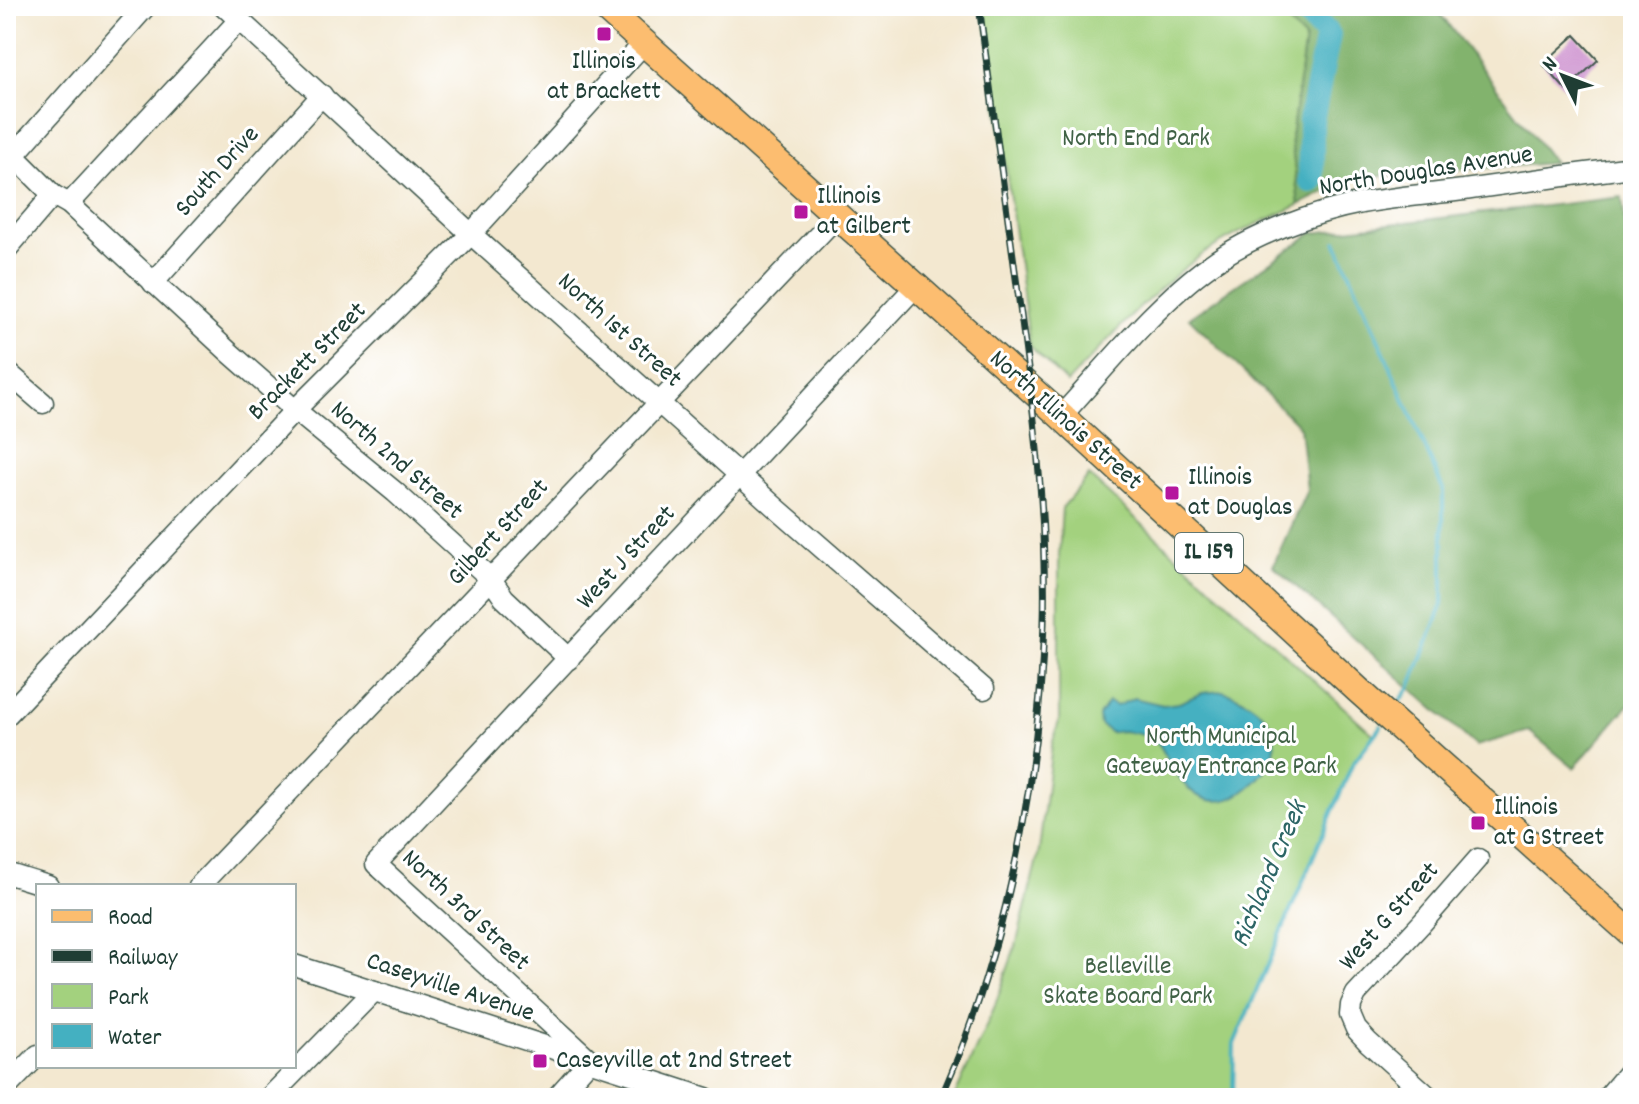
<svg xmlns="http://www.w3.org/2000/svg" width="1639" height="1104" viewBox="0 0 1639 1104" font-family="Dekko,sans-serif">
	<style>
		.green { fill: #a3d17e; stroke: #618759; stroke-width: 2 }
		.forest { fill: #82b36d; stroke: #507850; stroke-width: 2 }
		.water { fill: #44b0c1; stroke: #32767a; stroke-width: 2 }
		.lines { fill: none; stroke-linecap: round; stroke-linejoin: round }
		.stream { stroke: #44b0c1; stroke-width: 4 }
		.river { stroke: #44b0c1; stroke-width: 26 }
		.building { fill: #d098d2 }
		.minor-casing { stroke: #3f574b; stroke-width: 23 }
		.major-casing { stroke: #3f574b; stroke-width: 29 }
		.minor { stroke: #fff; stroke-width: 20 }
		.major { stroke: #fcbd6f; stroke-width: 26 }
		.rail-casing { stroke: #1f3d34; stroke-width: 7 }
		.rail { stroke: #fff; stroke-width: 4; stroke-dasharray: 12; stroke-linecap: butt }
		.poi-dot { fill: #b5179e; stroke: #fff; stroke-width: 3 }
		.labels { text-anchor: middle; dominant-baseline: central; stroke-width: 6; stroke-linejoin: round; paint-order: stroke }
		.shield { fill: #fff; stroke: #627771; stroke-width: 2 }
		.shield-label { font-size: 24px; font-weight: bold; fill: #1f3d34 }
		.poi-label { font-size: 26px; fill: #1f3d34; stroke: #fff; text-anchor: start }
		.park-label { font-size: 26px; fill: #406246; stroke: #fff }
		.street-label { font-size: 26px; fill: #1f3d34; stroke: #fff }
		.water-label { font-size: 28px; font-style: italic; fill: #2c6565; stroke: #fff }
	</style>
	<rect width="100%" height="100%" fill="#fff"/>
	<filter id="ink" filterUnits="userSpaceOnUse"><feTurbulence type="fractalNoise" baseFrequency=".0125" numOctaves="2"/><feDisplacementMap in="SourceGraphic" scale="16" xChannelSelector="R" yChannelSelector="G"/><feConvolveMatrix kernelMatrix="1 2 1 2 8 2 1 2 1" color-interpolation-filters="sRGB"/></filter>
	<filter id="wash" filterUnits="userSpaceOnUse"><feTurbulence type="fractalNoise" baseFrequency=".006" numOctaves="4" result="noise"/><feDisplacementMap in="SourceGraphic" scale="32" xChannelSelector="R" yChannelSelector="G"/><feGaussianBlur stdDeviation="1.8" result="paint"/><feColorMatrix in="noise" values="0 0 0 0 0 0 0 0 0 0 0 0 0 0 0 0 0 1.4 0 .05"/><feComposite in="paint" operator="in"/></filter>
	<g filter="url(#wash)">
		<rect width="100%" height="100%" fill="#f3e8d0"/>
		<g class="green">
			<path d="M984 6H1272L1305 39 1291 138 1299 205C1264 221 1227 236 1196 259 1148 295 1108 340 1067 383L1030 346Z"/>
			<path d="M1089 476 1374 735 1353 763 1234 1044 1233 1098H954L994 1008 1017 942 1039 851 1052 745 1059 721V555L1062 508Z"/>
		</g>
		<g class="forest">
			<path d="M1272 6H1434L1554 163 1354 178 1299 205 1291 138 1305 39Z"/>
			<path d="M1622 197 1633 303V700L1574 768 1529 731 1476 746 1273 566 1307 490 1300 427 1189 318 1313 233Z"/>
		</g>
		<path class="water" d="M1223 691C1276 708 1296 750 1248 788 1235 798 1226 803 1209 800 1189 796 1176 774 1167 758 1164 753 1161 746 1157 742 1149 735 1134 733 1123 731 1119 731 1114 733 1110 732 1110 731 1101 726 1100 725L1099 716 1108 702 1117 706 1134 698 1163 705 1179 703 1202 693Z"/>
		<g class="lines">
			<g class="stream">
				<path d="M1336 241 1443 489V604L1410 688 1394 709"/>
				<path d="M1233 1098 1234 1044 1353 763 1381 726"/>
			</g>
			<path class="river" d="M1301 6 1328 35 1311 121V180"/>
		</g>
		<g id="blocks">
			<path class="building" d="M1575 35 1598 60 1566 90 1543 64Z"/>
		</g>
	</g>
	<g filter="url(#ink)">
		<use href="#blocks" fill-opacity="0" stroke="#3f574b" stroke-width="2"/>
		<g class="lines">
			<defs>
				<g id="minor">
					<path d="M224 6 471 234 775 507 984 689"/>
					<path d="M6 148 53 195 69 204 229 352 295 410 395 492 491 579 504 598 569 659"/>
					<path d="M14 155 146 6"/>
					<path d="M69 204 239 20"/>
					<path d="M6 250 53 195"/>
					<path d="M153 283 322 95"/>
					<path d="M6 371 43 403"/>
					<path d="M1061 416C1106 367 1156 304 1210 265 1250 236 1314 212 1362 203 1396 197 1430 194 1464 190 1520 182 1577 174 1633 167"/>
					<path d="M6 716 295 410 471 234 644 43"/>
					<path d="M6 873 48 886"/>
					<path d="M199 886 838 215"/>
					<path d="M294 965 706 1098"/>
					<path d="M590 1060 376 864 916 286"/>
					<path d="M6 1088 38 1055"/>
					<path d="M269 1098 374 991"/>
					<path d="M556 1098 590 1060"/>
					<path d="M1430 1098 1368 1042 1356 1029 1350 1015 1351 1005 1356 994 1422 923 1478 859"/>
					<path d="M1607 1098 1633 1067"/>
				</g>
				<path id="major" d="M603 6 1061 416 1358 690 1633 935"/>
			</defs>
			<use href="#minor" class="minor-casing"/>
			<use href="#major" class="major-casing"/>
			<use href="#minor" class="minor"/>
			<use href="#major" class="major"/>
			<defs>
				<path id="rail" d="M941 1098C950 1076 960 1054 968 1031 1014 904 1040 758 1044 623 1047 513 1033 402 1018 293 1005 197 992 102 979 6"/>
			</defs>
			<use href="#rail" class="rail-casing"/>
			<use href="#rail" class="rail"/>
		</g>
	</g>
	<g class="poi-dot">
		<rect x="596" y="26" width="16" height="16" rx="4"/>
		<rect x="793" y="204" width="16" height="16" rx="4"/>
		<rect x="1164" y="485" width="16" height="16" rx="4"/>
		<rect x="1470" y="815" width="16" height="16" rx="4"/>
		<rect x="532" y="1053" width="16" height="16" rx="4"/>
	</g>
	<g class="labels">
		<rect class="shield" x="1175" y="533" width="68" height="40" rx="6"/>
		<g class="shield-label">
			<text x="1209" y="553">IL 159</text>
		</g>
		<g class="poi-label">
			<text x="604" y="62" text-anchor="middle">Illinois<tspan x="604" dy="30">at Brackett</tspan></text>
			<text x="817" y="197">Illinois<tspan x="817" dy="30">at Gilbert</tspan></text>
			<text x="1188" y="478">Illinois<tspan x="1188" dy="30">at Douglas</tspan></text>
			<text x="1494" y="808">Illinois<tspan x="1494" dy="30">at G Street</tspan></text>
			<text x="556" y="1061">Caseyville at 2nd Street</text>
		</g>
		<g class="park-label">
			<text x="1136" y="139">North End Park</text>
			<text x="1221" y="737">North Municipal<tspan x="1221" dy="30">Gateway Entrance Park</tspan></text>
			<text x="1128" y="967">Belleville<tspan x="1128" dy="30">Skate Board Park</tspan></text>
		</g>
		<g class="street-label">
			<text transform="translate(218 172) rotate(-48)">South Drive</text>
			<text transform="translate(1426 172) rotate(-9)">North Douglas Avenue</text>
			<text transform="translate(619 331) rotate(42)">North 1st Street</text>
			<text transform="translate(308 362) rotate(-45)">Brackett Street</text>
			<text transform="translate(1065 421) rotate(42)">North Illinois Street</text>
			<text transform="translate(396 461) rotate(41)">North 2nd Street</text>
			<text transform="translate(499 533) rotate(-47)">Gilbert Street</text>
			<text transform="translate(627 558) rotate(-47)">West J Street</text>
			<text transform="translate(465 911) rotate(43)">North 3rd Street</text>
			<text transform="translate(1390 917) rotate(-48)">West G Street</text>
			<text transform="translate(450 988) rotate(18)">Caseyville Avenue</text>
		</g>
		<g class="water-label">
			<text transform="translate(1271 875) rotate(-67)">Richland Creek</text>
		</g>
	</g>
	<rect width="1639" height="1104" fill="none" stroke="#fff" stroke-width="32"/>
	<rect x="36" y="884" width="260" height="184" fill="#ffffff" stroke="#a5b1ae" stroke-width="2"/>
	<rect x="52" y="910" width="40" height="12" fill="#fcbd6f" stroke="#a5b1ae" stroke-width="2"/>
	<text x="108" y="924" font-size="24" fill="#1f3d34">Road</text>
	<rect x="52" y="950" width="40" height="12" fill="#1f3d34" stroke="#a5b1ae" stroke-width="2"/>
	<text x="108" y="964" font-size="24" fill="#1f3d34">Railway</text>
	<rect x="52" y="984" width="40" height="24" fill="#a3d17e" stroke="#a5b1ae" stroke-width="2"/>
	<text x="108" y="1004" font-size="24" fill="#1f3d34">Park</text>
	<rect x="52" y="1024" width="40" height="24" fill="#44b0c1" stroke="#a5b1ae" stroke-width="2"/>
	<text x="108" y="1044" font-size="24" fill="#1f3d34">Water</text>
	<g transform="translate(1563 76) rotate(312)" stroke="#ffffff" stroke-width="6" paint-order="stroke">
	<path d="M0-6L14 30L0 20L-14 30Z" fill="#1f3d34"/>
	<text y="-12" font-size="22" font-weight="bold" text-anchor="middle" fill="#1f3d34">N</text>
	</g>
</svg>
